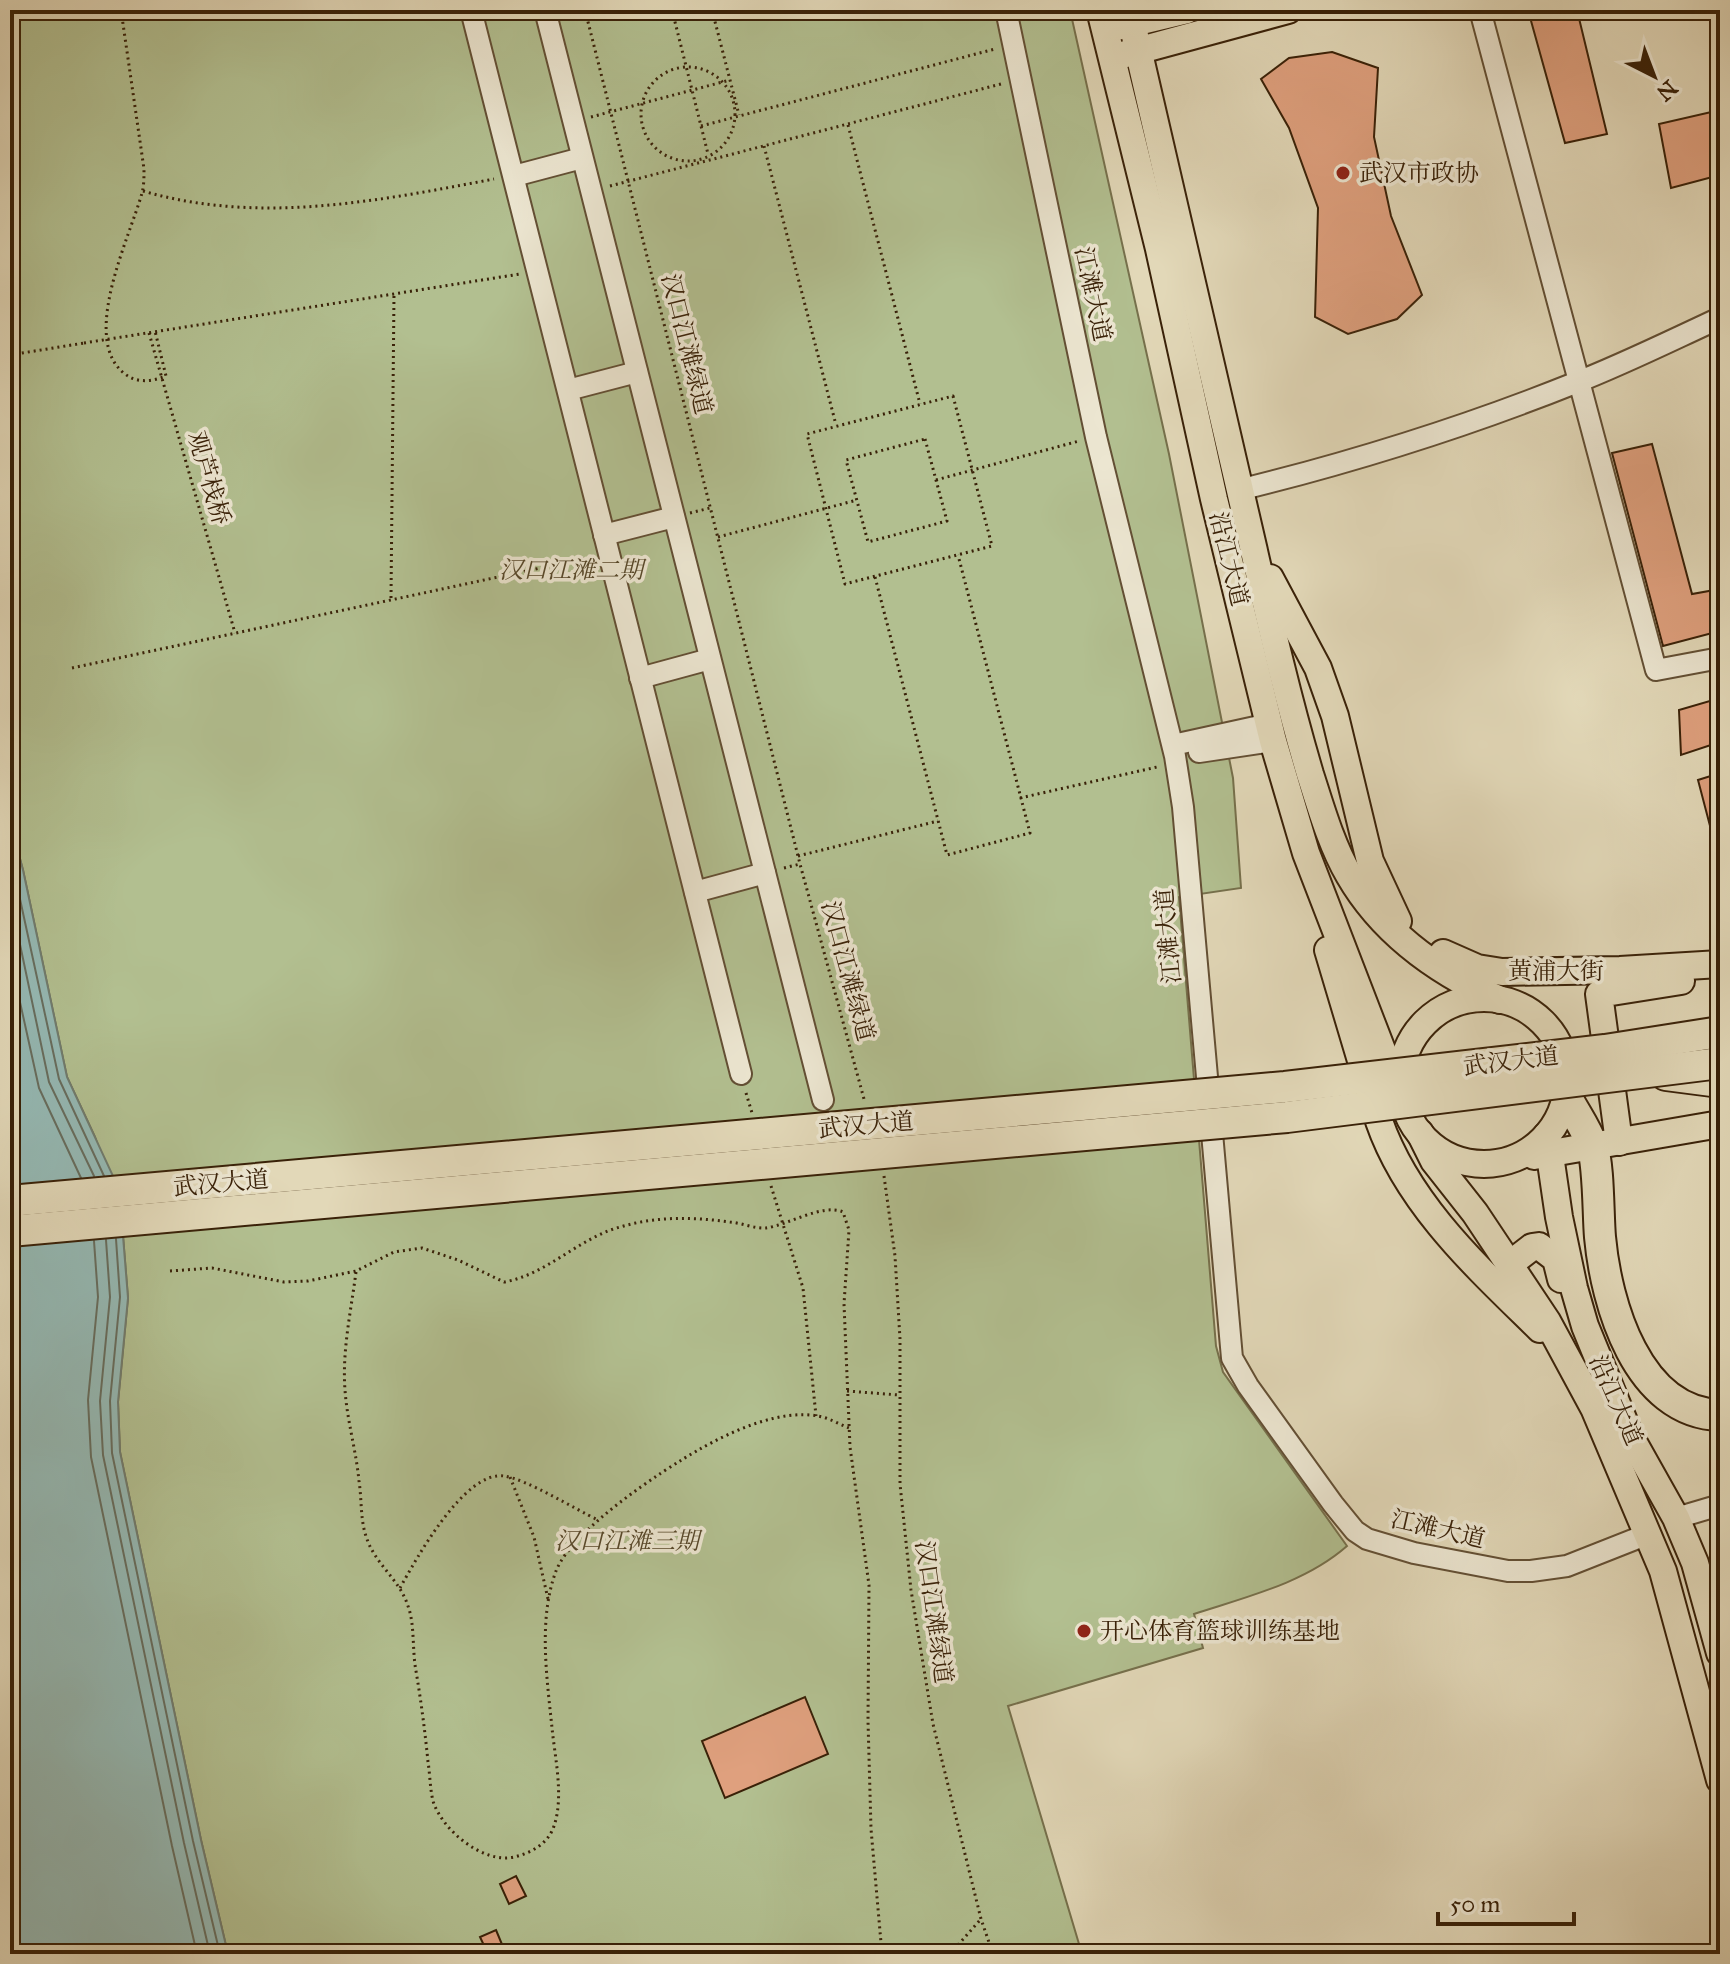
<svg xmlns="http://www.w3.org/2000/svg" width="1730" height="1964" viewBox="0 0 1730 1964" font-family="'IM FELL Great Primer','Noto Serif SC',serif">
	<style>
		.green { fill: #b2bf90; stroke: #76704c; stroke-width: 2 }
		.water { fill: #95b9b4; stroke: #707c6f; stroke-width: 2 }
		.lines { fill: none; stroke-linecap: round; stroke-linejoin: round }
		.shore { stroke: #676d5e; stroke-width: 2 }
		.building { fill: #dfa07e; stroke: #392108; stroke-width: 2 }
		.minor-casing { stroke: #634f34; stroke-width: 24 }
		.major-casing { stroke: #392108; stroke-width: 30 }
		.highway-casing { stroke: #392108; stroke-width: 34 }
		.path { stroke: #392108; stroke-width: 3; stroke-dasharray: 2 4; stroke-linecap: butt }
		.minor { stroke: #ece6d1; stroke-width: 20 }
		.major { stroke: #e2d8b8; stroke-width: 26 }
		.highway { stroke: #e2d8b8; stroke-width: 30 }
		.highway-bridge-casing { stroke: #392108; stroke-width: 34; stroke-linecap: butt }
		.path-bridge { stroke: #392108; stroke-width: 3; stroke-dasharray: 2 4; stroke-linecap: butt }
		.highway-bridge { stroke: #e2d8b8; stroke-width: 30 }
		.poi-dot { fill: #8f2418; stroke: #ece6d1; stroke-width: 3 }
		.labels { text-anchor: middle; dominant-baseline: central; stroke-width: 7; stroke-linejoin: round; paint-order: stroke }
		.poi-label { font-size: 24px; fill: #392108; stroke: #ece6d1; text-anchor: start }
		.street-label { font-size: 24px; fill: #392108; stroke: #ece6d1 }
		.park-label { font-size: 24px; font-style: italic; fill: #57482a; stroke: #ece6d1 }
	</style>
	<rect width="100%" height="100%" fill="#e2d8b8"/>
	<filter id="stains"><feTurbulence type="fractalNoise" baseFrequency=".0025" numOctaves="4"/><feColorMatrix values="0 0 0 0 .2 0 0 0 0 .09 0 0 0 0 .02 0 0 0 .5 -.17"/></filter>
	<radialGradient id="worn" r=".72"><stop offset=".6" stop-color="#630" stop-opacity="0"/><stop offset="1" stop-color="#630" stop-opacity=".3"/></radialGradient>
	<path class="green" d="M10 10H1070L1169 454 1233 778 1241 888 1179 897 1216 1346 1223 1372 1347 1546C1305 1583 1246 1597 1194 1614L1203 1648 1008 1706 1082 1954H228L201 1840 120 1452 118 1402 128 1298 121 1211 95 1137 67 1077 23 870 10 822Z"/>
	<path class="water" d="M10 822 23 870 67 1077 113 1176 121 1211 128 1298 118 1402 120 1452 201 1840 228 1954H10Z"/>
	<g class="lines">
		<g class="shore">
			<path d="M10 853 59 1079 104 1176"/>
			<path d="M10 897 49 1082 94 1176"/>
			<path d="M10 957 39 1088 81 1178"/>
			<path d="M116 1239 120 1297 110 1401 112 1453 193 1841 220 1954"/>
			<path d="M106 1240 110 1297 100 1401 103 1455 184 1843 210 1954"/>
			<path d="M94 1241 98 1297 88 1400 91 1457 172 1846 197 1954"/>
		</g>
	</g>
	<g class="building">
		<path d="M1528 10H1577L1607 134 1565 143Z"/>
		<path d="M1332 52 1378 68 1374 137 1391 216 1422 295 1397 319 1348 334 1315 317 1318 208 1289 128 1261 79 1289 58Z"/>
		<path d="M1720 110V175L1671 188 1659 124Z"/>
		<path d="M1652 444 1692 594 1720 589V631L1663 646 1612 453Z"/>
		<path d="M1720 698V742L1681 755 1679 710Z"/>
		<path d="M1720 773V845H1715L1698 780Z"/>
		<path d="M805 1697 828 1754 725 1798 702 1741Z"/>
		<path d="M516 1876 526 1896 509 1904 500 1884Z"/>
		<path d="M496 1930 506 1954H488L480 1937Z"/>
	</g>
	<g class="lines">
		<defs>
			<g id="minor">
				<path d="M471 10 741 1074"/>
				<path d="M545 10 823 1100"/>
				<path d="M1006 10 1096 437 1175 756 1183 807 1232 1358 1248 1386 1333 1504 1355 1531 1367 1539 1414 1553 1508 1571H1531L1567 1566 1648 1534"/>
				<path d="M1480 10 1656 670 1720 658"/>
				<path d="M514 176 582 158"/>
				<path d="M568 390 637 372"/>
				<path d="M1239 490C1353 462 1465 427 1575 383 1624 364 1672 340 1720 318"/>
				<path d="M604 535 674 517"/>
				<path d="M640 678 710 659"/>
				<path d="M1173 745 1269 724"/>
				<path d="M1199 752 1273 741"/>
				<path d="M695 892 765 873"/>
				<path d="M1676 1518 1720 1505"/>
			</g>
			<g id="major">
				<path d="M1100 10 1159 249 1214 499 1273 741 1306 853 1382 1050 1401 1091"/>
				<path d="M1129 10C1170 191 1212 371 1254 551 1271 626 1288 700 1310 774 1321 808 1331 844 1349 875 1383 934 1439 973 1500 1000"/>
				<path d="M1116 27 1187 10"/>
				<path d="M1122 55 1288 10"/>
				<path d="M1270 578 1318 668 1335 716 1370 861 1398 921"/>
				<path d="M1328 950 1379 1121C1408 1205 1478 1268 1540 1329"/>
				<path d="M1443 953 1477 968 1502 972 1620 970 1720 964"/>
				<circle cx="1484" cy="1081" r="83"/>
				<path d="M1420 1133 1434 1161 1475 1213 1547 1321 1594 1408 1663 1571 1720 1780"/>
				<path d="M1547 1135 1559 1217 1574 1288 1585 1326 1630 1436 1676 1518 1695 1563 1720 1653"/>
				<path d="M1619 1142 1599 994 1681 981"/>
				<path d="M1534 1156 1720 1124"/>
				<path d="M1510 1264 1532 1247 1539 1246 1556 1259 1561 1279"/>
			</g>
			<g id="highway">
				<path d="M1666 1075 1720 1082"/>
				<path d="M1566 1096C1574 1112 1586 1128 1592 1145 1599 1165 1598 1214 1600 1237 1606 1303 1637 1413 1720 1415"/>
			</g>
		</defs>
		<use href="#minor" class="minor-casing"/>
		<use href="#major" class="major-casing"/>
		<use href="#highway" class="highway-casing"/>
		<g class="path">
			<path d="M121 10 144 169C144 177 144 186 142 193 130 237 79 339 125 374 138 384 153 381 166 376L155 331"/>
			<path d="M585 10 800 864 864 1099"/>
			<path d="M672 10 708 154"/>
			<path d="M712 10 739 115"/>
			<circle cx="688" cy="114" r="47"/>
			<path d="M591 117 730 80"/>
			<path d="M848 125 920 404"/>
			<path d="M701 126 995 49"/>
			<path d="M764 146 836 425"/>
			<path d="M610 186 1001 84"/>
			<path d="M143 191C259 225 378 201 494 179"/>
			<path d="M10 355 84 343"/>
			<path d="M953 396 992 546 845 584 807 434Z"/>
			<path d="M925 439 947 521 868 542 846 460Z"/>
			<path d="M936 480 1079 441"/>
			<path d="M690 513 710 508"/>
			<path d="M718 537 857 500"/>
			<path d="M875 577 947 855 1030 833 958 555"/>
			<path d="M391 598 394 294"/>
			<path d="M72 668 592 557"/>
			<path d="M1020 798 1157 767"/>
			<path d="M798 856 938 821"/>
			<path d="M784 868 800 864"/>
			<path d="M746 1093 752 1113"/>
			<path d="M884 1176 895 1256 900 1339V1484L911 1590 933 1724 981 1919 993 1954"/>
			<path d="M771 1186 803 1288 816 1416"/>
			<path d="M170 1271 212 1268 284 1282 308 1281 356 1271 394 1252 422 1248 458 1260 504 1282C546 1275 579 1238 620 1227 657 1216 693 1217 730 1222 742 1223 755 1229 766 1228 788 1225 823 1203 843 1212L849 1230 844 1304 850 1447 869 1585 868 1721 871 1829 882 1954"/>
			<path d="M356 1272C351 1311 342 1351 345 1390 347 1420 356 1450 359 1481 362 1500 360 1521 367 1539 376 1565 400 1580 408 1606 415 1625 412 1650 416 1671 421 1701 425 1731 428 1762 430 1774 430 1789 433 1801 442 1830 483 1864 514 1857 531 1853 548 1844 554 1826 564 1797 555 1758 552 1728 547 1678 538 1619 556 1571 572 1530 661 1471 700 1449 732 1431 780 1409 818 1416 829 1418 839 1424 849 1428"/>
			<path d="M847 1391 899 1395"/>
			<path d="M510 1477 534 1537 548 1599"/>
			<path d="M400 1588C416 1559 465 1470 504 1476 526 1479 575 1509 598 1520"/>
			<path d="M950 1954 981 1919"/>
		</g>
		<use href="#minor" class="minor"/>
		<use href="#major" class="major"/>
		<use href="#highway" class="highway"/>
		<defs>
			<g id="highway-bridge">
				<path d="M10 1201 1285 1087 1605 1050 1720 1032"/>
				<path d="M10 1231 1287 1117 1720 1063"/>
			</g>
		</defs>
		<use href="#highway-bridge" class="highway-bridge-casing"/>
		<g class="path-bridge">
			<path d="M149 333 235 633"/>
			<path d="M84 343 520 274"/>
		</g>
		<use href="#highway-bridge" class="highway-bridge"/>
	</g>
	<g class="poi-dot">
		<circle cx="1343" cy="173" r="8"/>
		<circle cx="1084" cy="1631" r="8"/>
	</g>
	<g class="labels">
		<g class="poi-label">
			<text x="1359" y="173">武汉市政协</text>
			<text x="1100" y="1631">开心体育篮球训练基地</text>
		</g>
		<g class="street-label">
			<text transform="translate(1093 294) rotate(78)">江滩大道</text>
			<text transform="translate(687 344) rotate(76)">汉口江滩绿道</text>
			<text transform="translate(209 478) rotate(74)">观芦栈桥</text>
			<text transform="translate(1229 559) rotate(76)">沿江大道</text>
			<text transform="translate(1168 936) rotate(-95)">江滩大道</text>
			<text transform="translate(848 971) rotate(75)">汉口江滩绿道</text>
			<text x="1556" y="971">黄浦大街</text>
			<text transform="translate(1511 1061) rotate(-7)">武汉大道</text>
			<text transform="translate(866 1125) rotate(-5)">武汉大道</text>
			<text transform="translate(221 1183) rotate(-5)">武汉大道</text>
			<text transform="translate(1616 1400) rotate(66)">沿江大道</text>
			<text transform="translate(1438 1529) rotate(13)">江滩大道</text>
			<text transform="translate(934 1612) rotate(82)">汉口江滩绿道</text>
		</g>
		<g class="park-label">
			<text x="571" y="570">汉口江滩二期</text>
			<text x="627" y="1541">汉口江滩三期</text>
		</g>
	</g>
	<rect width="1730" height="1964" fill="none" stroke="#e2d8b8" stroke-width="40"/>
	<rect x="12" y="12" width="1706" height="1940" fill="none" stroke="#392108" stroke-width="4"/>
	<rect x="20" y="20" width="1690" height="1924" fill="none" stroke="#392108" stroke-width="2"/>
	<g transform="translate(1654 76) rotate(138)" stroke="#ece6d1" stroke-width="6" paint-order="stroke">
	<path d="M0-6L14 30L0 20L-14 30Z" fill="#392108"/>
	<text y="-12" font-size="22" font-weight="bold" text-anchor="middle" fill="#392108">N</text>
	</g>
	<path d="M1438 1912v12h136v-12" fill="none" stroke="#392108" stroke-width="4"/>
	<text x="1450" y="1912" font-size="24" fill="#392108" stroke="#ece6d1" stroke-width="6" paint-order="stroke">50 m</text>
	<rect width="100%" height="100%" filter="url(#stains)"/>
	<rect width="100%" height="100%" fill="url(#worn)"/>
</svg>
